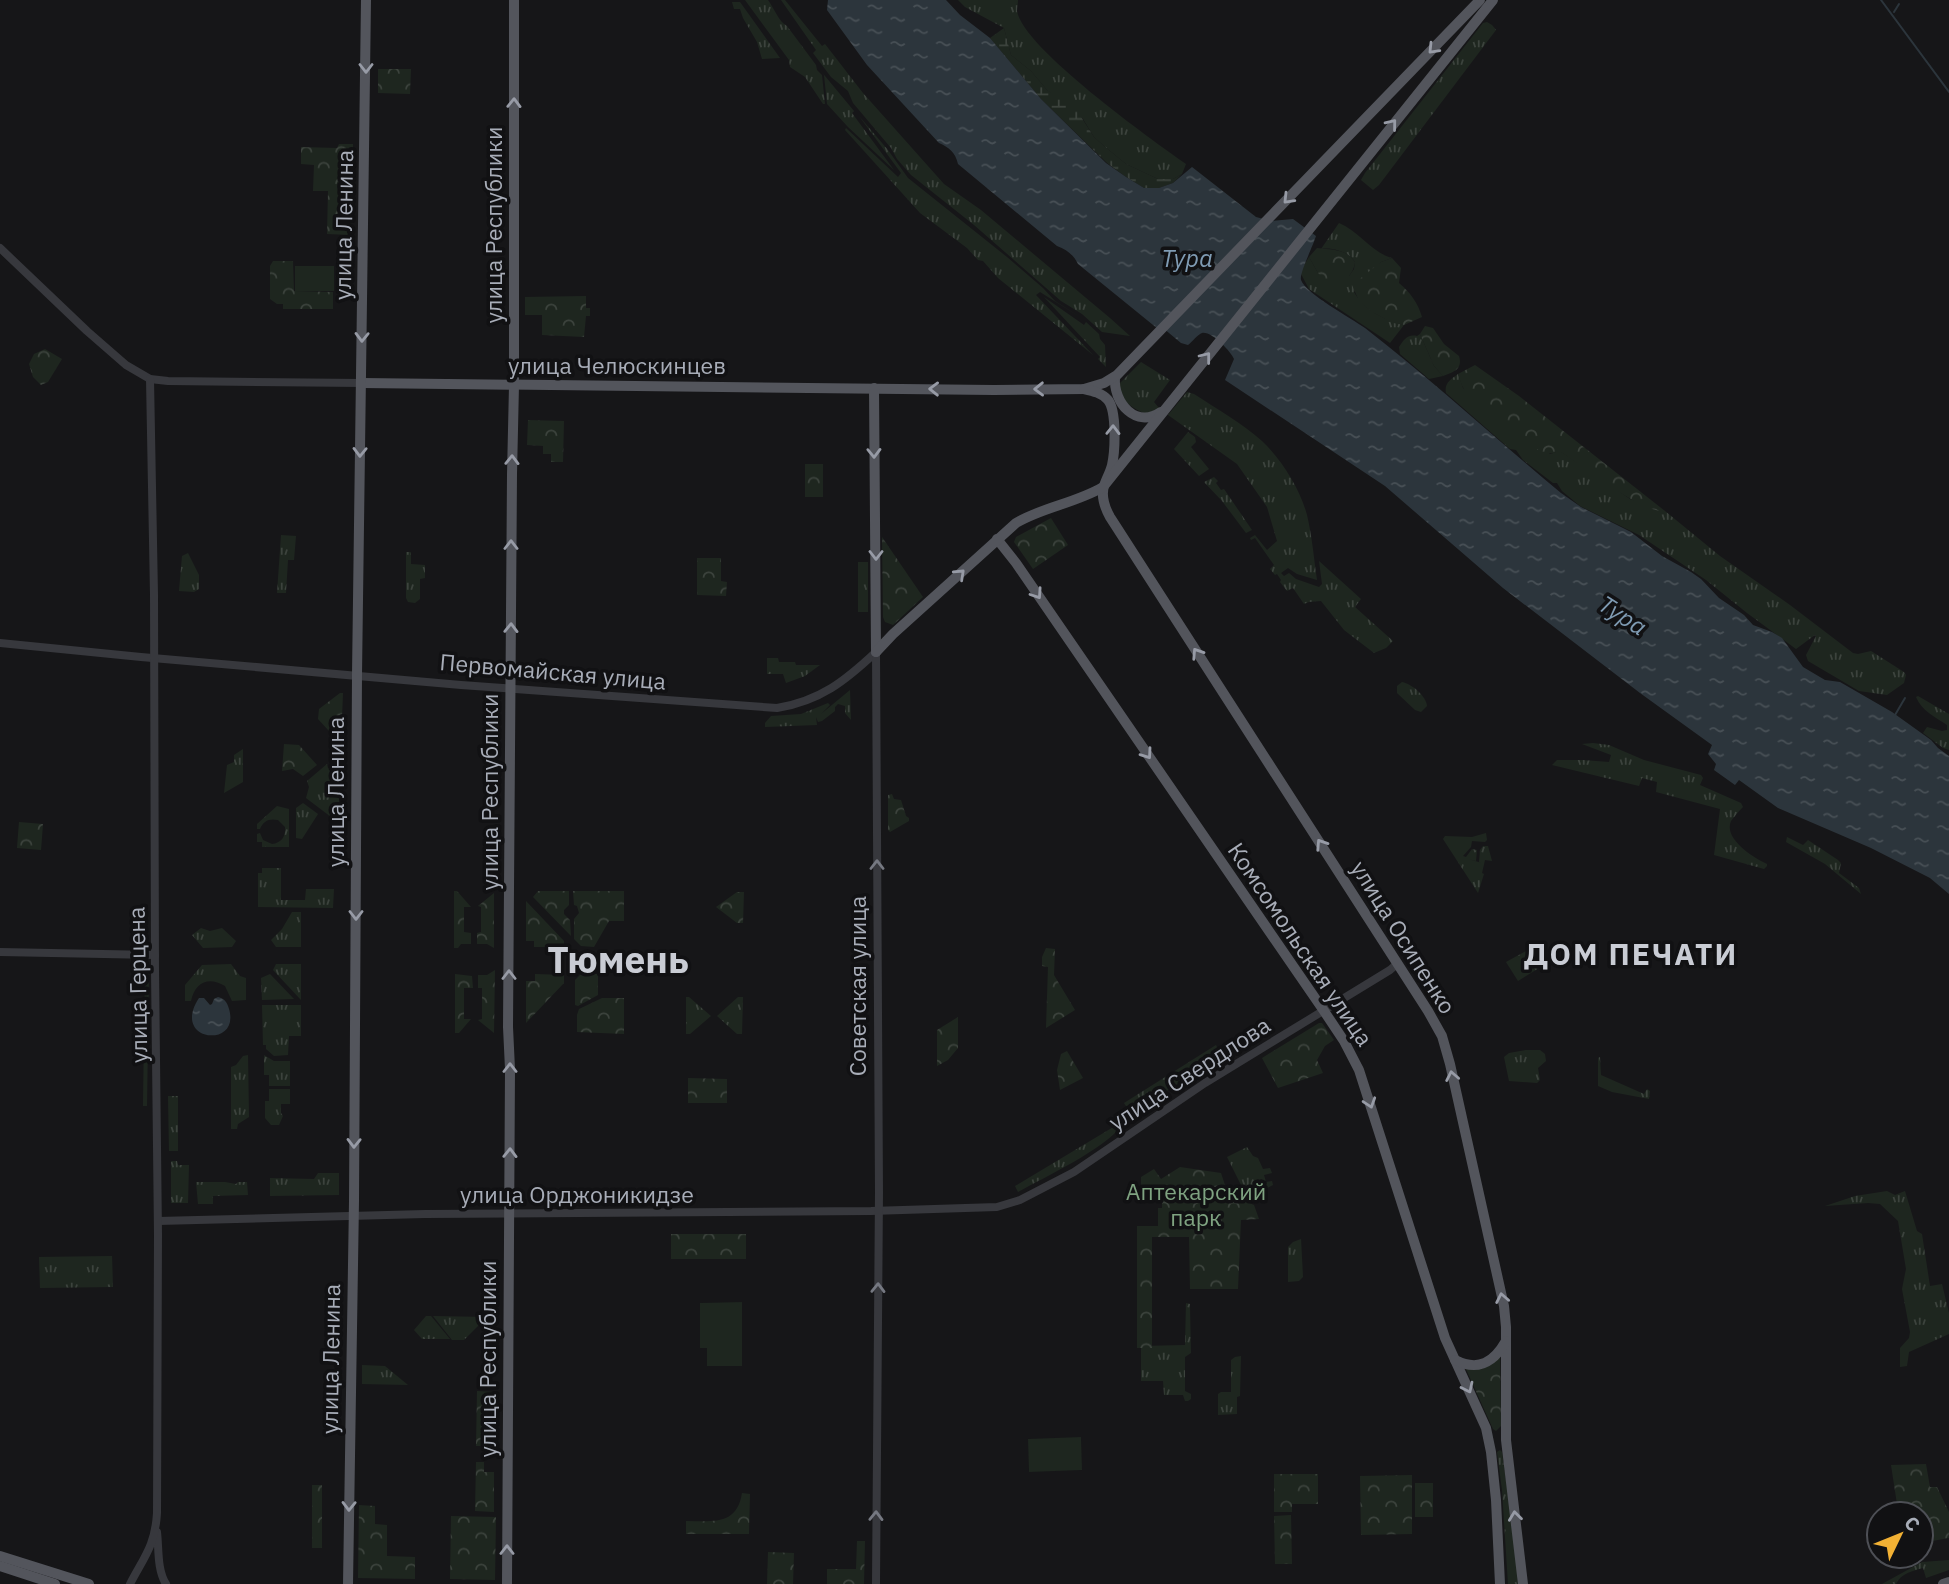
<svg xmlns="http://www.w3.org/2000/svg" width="1949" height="1584" viewBox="0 0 1949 1584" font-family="'IBM Plex Sans',sans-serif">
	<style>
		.grass { fill: url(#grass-tufts) }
		.forest { fill: url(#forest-crowns) }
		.wetland { fill: url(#wetland-marsh) }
		.pitch { fill: #1e261f }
		.water { fill: url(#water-ripples) }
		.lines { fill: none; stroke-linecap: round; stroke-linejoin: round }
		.stream { stroke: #2c353c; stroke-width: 2 }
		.minor { stroke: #37383d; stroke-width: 8 }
		.major { stroke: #53555c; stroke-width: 10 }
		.oneway { stroke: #979ba6 }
		.oneway2 { stroke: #757881 }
		.labels { text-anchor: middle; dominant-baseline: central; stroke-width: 7; stroke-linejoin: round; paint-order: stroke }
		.street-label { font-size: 23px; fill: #a8adb8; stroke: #111113 }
		.park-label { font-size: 23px; fill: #7fa381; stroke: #111113 }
		.water-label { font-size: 24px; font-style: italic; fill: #7f9bb3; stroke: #111113 }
		.district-label { font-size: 30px; font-weight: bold; letter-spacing: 2px; fill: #c9ccd4; stroke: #111113 }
		.town-label { font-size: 37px; font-weight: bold; fill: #c9ccd4; stroke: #111113 }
	</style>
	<defs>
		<pattern id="grass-tufts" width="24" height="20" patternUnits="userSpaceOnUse" patternTransform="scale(1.75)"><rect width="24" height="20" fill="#1e261f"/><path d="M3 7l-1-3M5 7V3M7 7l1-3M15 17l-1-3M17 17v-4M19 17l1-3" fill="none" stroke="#3c433d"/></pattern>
		<pattern id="forest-crowns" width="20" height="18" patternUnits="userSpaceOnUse" patternTransform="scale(1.75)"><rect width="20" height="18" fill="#1e261f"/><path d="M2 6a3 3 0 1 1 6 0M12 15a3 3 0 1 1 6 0" fill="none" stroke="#3c433d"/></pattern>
		<pattern id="wetland-marsh" width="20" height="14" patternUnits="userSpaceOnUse" patternTransform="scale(1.75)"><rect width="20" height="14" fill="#1e261f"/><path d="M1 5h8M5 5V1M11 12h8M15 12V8" fill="none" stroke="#3c433d"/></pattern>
		<pattern id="water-ripples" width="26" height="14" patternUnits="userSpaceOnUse" patternTransform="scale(1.75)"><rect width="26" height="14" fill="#2c353c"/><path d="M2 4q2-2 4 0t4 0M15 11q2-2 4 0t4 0" fill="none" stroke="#485056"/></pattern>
	</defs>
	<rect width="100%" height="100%" fill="#161618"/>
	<g class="grass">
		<path d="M745 0H768C774 8 779 22 787 26L816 65 817 70 822 75 825 104H823L805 77 790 67 789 60Z"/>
		<path d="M781 0H785L822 46 825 44 863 93 944 184 981 210 1110 318 1130 336 1102 332 1082 314 1061 301 974 225 911 175 897 159 891 148 853 103 848 91 831 77 813 53 816 50Z"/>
		<path d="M958 0H1018C1018 4 1017 7 1017 11 1023 48 1152 140 1186 164L1182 174 1173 179H1158L1126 164 1104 146 1094 137 1083 119 1047 90 1031 71 1011 55 1004 28 965 7Z"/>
		<path d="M732 2H740L780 58 762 59 757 42 743 18 740 9H734Z"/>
		<path d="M1487 22 1492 25 1496 30 1379 185 1373 190 1361 180 1365 173 1483 23Z"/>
		<path d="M820 70 854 111 852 113 894 170 848 127 827 104 824 75Z"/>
		<path d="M859 116 888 150 908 178 1007 257 1043 288 1055 301 1080 317 1040 292 1036 295 1093 355 998 278 983 261 978 260 967 248 920 213 845 130 846 128 898 177 901 173Z"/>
		<path d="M1339 223C1359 231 1372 253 1392 258L1381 262 1354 292C1364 310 1384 320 1404 325L1390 343 1309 289 1300 272 1309 257 1318 273 1349 276 1354 269 1355 262C1349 252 1332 247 1321 249Z"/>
		<path d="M1044 297 1084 325 1086 322 1099 334 1100 339 1105 345 1106 367 1098 359 1100 357Z"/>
		<path d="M1420 334 1434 366 1443 376 1429 379 1400 354 1399 347C1404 340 1407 334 1417 336Z"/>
		<path d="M1141 362 1170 380 1154 402 1159 408 1147 414C1132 409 1121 401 1118 385Z"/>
		<path d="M1458 374 1463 388 1550 454 1560 451 1630 499 1665 511 1720 556 1790 605 1853 653 1858 654 1871 651 1904 672 1906 675 1904 683 1887 695 1859 691 1808 661 1806 655 1816 636 1815 635 1796 649 1747 613 1706 580 1639 535 1580 506 1562 491 1557 483H1553L1523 460 1516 450 1510 449 1446 393C1444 383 1451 379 1458 374Z"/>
		<path d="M1187 392 1194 394C1217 409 1242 423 1262 441 1282 460 1300 489 1307 515 1312 536 1314 559 1317 580L1297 574 1288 568 1281 573 1284 576 1289 573 1296 579 1319 587 1322 584 1319 561 1361 599 1355 607 1393 641 1386 648 1374 653 1344 630 1321 601 1309 602 1304 604 1293 588 1287 591 1280 582 1281 580 1277 574 1275 575 1270 569 1274 565 1255 538 1251 540 1250 538 1255 535 1267 550 1277 541 1267 507 1237 464 1168 415Z"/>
		<path d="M1188 432 1195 437 1196 442 1191 447 1209 469 1199 476 1174 449Z"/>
		<path d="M1214 477 1218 481 1216 483 1221 490 1224 489 1252 530 1246 533 1222 501 1204 482Z"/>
		<path d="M281 535 296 536 294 560H288L286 593H277Z"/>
		<path d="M406 552H411V564L425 565V578L420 579V599L415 603 408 602 406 598Z"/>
		<path d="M188 553 199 575V589L194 592 179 591 182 556Z"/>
		<rect x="858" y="562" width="10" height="50"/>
		<path d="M767 658H778L779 662H795L796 665H820L805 676 786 683 783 674H767Z"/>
		<path d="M1402 682C1412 684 1426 696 1427 706L1421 712 1415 710 1397 693V686Z"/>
		<path d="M850 690 851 720 845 713V706L838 704 835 707V711L822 721 818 722 816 717 817 725 765 727V723L771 716 801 714 828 703 830 705 821 714Z"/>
		<path d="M1918 696 1949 714V750L1943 748 1923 733 1927 727 1942 731 1947 730V725C1935 717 1922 711 1916 697Z"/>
		<path d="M1593 743 1609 745 1644 760 1701 775 1703 778 1700 785 1741 803 1743 807C1739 811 1734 817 1731 821 1723 839 1754 858 1767 864V866L1764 869 1714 855 1720 809 1656 792 1657 782 1642 778 1639 786 1552 765 1557 760H1583L1609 762 1611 755 1582 744Z"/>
		<path d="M243 749V782L224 793 227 765 234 762V755Z"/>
		<path d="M327 764 328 768H339V785L342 786V792L339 793V823L306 798 309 787 307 781Z"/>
		<path d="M303 803 318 814 302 839 296 838V808Z"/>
		<path d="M277 806 289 809V847H262V842H257V834L260 833 263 840 272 844C281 843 286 837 285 827L278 820C269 818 263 821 260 829H257V824Z"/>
		<path d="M1486 833 1487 840 1485 842 1472 841 1471 847 1463 856 1466 857 1472 849 1477 850 1476 861 1468 859 1482 863 1479 862 1480 850 1483 846H1488L1492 861 1485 860 1482 873 1484 874 1478 893 1443 839 1445 836 1472 837Z"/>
		<path d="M1787 837 1803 845 1808 840 1838 860 1841 863 1839 873 1859 888 1861 894 1825 864 1786 842Z"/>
		<path d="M262 868H281V900H305L306 889H334L333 908 258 907V873H262Z"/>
		<path d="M292 912H301V947H276L271 940 282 929Z"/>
		<path d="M201 928 210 931 222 928 236 941 232 947 203 948 192 935Z"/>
		<path d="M231 964 240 976 246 978V1000L232 1001 225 986C209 976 195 982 191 1001H185V985L202 965Z"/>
		<path d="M276 964H301V1000L273 970Z"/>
		<path d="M145 968H149L147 1106H143Z"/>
		<path d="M270 974 294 999 262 1000 261 978Z"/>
		<path d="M686 997H689L711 1016 690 1034H686Z"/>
		<path d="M738 997H743L742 1034H737L717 1016Z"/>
		<path d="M262 1005H301V1036H289L288 1055 274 1056 266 1049V1045H263Z"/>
		<path d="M1216 1045 1221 1056 1140 1108 1128 1109 1124 1103Z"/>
		<path d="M1526 1050H1540L1545 1054 1546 1061 1538 1068 1540 1080 1537 1083 1509 1081 1504 1057 1509 1053Z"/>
		<path d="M248 1055 249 1117 238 1124 237 1129H231V1067L236 1065 243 1056Z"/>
		<path d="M264 1055 274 1061H290V1086H269V1075H264Z"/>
		<path d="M1600 1057 1601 1075 1644 1094 1647 1089 1650 1091 1649 1099 1612 1092 1598 1086V1058Z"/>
		<path d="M269 1089H290V1104H281V1113L283 1116 279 1125H271L265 1118V1101H269Z"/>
		<path d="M168 1096H178V1151H169Z"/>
		<path d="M1120 1123V1127C1106 1148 1043 1178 1018 1192L1015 1186Z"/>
		<path d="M1247 1147 1253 1156 1258 1158 1263 1169 1270 1168 1272 1173 1264 1175 1266 1182 1272 1181 1273 1185C1263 1190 1253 1197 1243 1189L1227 1157Z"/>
		<path d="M171 1161H177L178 1165H189L188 1203H171Z"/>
		<path d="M318 1173H339V1195L270 1196V1178L314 1179Z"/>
		<path d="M196 1182H225L236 1184 238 1182H247L248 1195 213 1196V1204H198Z"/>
		<path d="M1887 1191 1895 1195 1905 1191 1917 1231 1922 1234 1930 1286 1942 1284 1949 1313V1334L1909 1352 1907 1366 1900 1367V1348L1909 1338 1910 1332 1902 1289 1906 1269 1898 1221 1880 1204 1868 1203 1825 1206 1855 1196Z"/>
		<path d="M1301 1239 1303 1277 1299 1281 1288 1282V1247L1293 1242Z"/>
		<path d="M112 1256 113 1287 40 1288 39 1257Z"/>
		<path d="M1186 1303 1190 1304V1307L1191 1353 1185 1357V1391L1191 1394V1399L1188 1401H1185L1183 1395H1164L1163 1381H1141V1346L1185 1345Z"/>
		<path d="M426 1316H431L450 1339H422L414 1330Z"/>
		<path d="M433 1316 487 1317 464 1340H452Z"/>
		<path d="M1241 1356 1240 1396 1237 1397V1414L1218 1415V1394L1221 1392H1231V1360L1235 1357Z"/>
		<path d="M362 1365 385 1366 408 1385 362 1384Z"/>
		<path d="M1500 1450 1502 1452 1516 1553 1518 1584H1508L1502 1490 1497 1452Z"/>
		<path d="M1949 1560V1570L1926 1578 1923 1568C1913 1571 1901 1573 1896 1584H1882L1922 1562Z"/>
	</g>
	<g class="forest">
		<path d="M378 69H411L410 94 378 93Z"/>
		<path d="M339 144H353L351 235 327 234 328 191H313L314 165 301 164V147L337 148Z"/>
		<path d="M1317 248C1331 250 1345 248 1355 262 1354 273 1344 285 1331 285L1318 273 1309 257Z"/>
		<path d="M1392 258 1401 268 1399 283C1410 292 1418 303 1422 317L1404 325 1393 323 1372 312 1359 301 1352 285 1381 262Z"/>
		<path d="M273 261H293L294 291 333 292V309H283V304H277L270 299V266Z"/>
		<path d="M586 296V308H590V316H586L584 337 542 335V315H525V297Z"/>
		<path d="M1425 326 1433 328 1444 344 1459 356C1463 369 1454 372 1443 376L1434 366 1420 334Z"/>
		<path d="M45 349 62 359 48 382 41 385 33 377 29 364 34 354Z"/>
		<path d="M1475 365 1519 396 1665 511C1643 514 1582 466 1561 452L1545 454C1523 441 1477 411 1464 389 1461 385 1460 379 1458 374Z"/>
		<path d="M528 420 564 421 563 462H551V454H543V446L527 445Z"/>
		<rect x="805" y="464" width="18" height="33"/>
		<path d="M1051 518 1068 545 1033 569 1014 542 1016 537Z"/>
		<path d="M882 537 923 597 893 625 885 622 883 617Z"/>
		<path d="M697 558H721V581L727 582 726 596 697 595Z"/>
		<path d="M340 693H343L342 718H330L329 731 318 719 319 709Z"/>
		<path d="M284 744 299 745 317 765 303 776 293 769 282 771Z"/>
		<path d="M892 794 894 799 901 800 906 816 909 818V821L890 832 888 830V795Z"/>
		<path d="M19 822 43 824 41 850 17 848Z"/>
		<path d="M454 891H457L471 907H464V932L471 933V944H461L458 948H454Z"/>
		<path d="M538 891H569V905L564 910V914L570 920 571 936 533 897Z"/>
		<path d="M624 891V921H609L594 947 581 946 574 939V919L579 913 577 906 574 905 573 891Z"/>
		<path d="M737 892H744L743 923H737L716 907Z"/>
		<path d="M494 893V948L487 944H477V933L481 932V907L478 906Z"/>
		<path d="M526 901 564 941V947H534V941H526Z"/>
		<path d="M1046 948 1055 949 1054 975 1075 1010 1046 1028 1048 967 1042 966V957Z"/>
		<path d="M1528 950 1539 968 1518 981 1506 962Z"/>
		<path d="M495 970 494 1033 478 1020 482 1019V988H478V975H487Z"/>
		<path d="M455 974 472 976 473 988H464V1019H471L459 1033H455Z"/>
		<path d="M535 974 564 975V983L526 1023V981H535Z"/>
		<path d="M581 974H598V995L578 1006 575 1005V980Z"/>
		<path d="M602 998H624V1034L577 1032V1015L579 1009Z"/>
		<path d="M958 1017V1048L948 1060 937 1066V1030Z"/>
		<path d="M1319 1023H1322L1334 1040 1325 1046 1317 1060 1323 1073 1278 1088 1262 1058Z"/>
		<path d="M1067 1051 1083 1078 1060 1090 1057 1070 1061 1054Z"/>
		<path d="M688 1078 727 1079V1103H688Z"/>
		<path d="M1180 1167 1221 1173 1228 1194 1254 1205 1259 1219 1241 1220 1238 1289H1190L1189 1237H1152V1348H1137V1226H1158V1208H1162V1192H1141V1177L1154 1169 1161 1179Z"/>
		<rect x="671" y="1234" width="75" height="25"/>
		<path d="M1500 1353 1501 1426 1496 1431 1493 1429 1466 1369Z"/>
		<path d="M477 1391 495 1392V1435H484V1446H476Z"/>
		<path d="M476 1462H484V1472H494V1512L475 1511Z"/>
		<path d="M1926 1464 1930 1487H1937L1949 1512V1538L1921 1543V1514H1894L1891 1508 1897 1504 1891 1465Z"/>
		<path d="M1274 1474H1318V1504H1292V1512H1274Z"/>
		<path d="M1412 1475V1534L1361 1535 1360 1476Z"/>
		<rect x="1415" y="1483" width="18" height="34"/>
		<rect x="312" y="1485" width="10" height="63"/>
		<path d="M742 1493 750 1494 749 1534H686V1521C712 1521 737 1526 742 1493Z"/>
		<path d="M359 1505 375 1506V1524L387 1525V1556L415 1557V1579L358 1578Z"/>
		<path d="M1291 1515 1292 1564H1275L1274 1516Z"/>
		<path d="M451 1516 496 1517 495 1580 450 1579Z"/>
		<path d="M857 1541H865L864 1584H827V1569H856Z"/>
		<path d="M768 1552 794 1553 793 1584H767Z"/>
	</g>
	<path class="wetland" d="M1004 28 1011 55 1031 71 1047 90 1076 109 1094 137 1104 146 1126 164 1158 179H1173L1182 174 1173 183 1159 188H1144L1126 177 1107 163 1041 99 990 38Z"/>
	<g class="pitch">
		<rect x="295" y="266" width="39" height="25"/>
		<path d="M742 1302V1366H707V1348H700V1303Z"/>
		<path d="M1081 1437 1082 1470 1029 1472 1028 1439Z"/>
	</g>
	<g class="water">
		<path d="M828 0H946L960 15 990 38 1041 99 1106 163 1126 177 1144 188H1159L1173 183 1192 167 1256 217 1271 221 1293 219 1316 236C1313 246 1299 274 1301 280 1306 294 1351 318 1365 328 1432 380 1495 438 1561 493L1581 507 1631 532 1662 556 1691 572 1701 579 1719 598 1744 615 1753 625 1772 632 1782 638 1803 667 1825 680 1840 682 1892 712 1931 740 1938 748 1949 756V894L1930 878 1871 848 1778 808 1739 780 1735 785 1714 770 1716 764 1708 754 1712 745 1640 693 1503 588 1385 486 1225 380 1234 359C1231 352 1212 331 1202 333 1198 334 1192 342 1188 345L1181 343 1163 328 1158 329 1078 264C1073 254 1067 250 1057 246L958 164C955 152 950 148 939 143L867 65 827 10Z"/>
		<path d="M218 997C225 999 227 1002 229 1009 241 1049 170 1042 199 998H204L210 1005 212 1004 214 999Z"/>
	</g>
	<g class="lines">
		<g class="stream">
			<path d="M1881 0 1949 92"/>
			<path d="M1894 12 1899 4"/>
			<path d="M1895 715 1905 698"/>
		</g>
		<g class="minor">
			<path d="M0 248 87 331 126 365 150 379 168 381 362 383"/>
			<path d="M0 643 141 657 461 685 777 708C820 701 845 681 876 652"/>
			<path d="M0 952 155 955"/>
			<path d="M158 1221 425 1214 871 1211 997 1207 1020 1200 1074 1172 1205 1083 1390 970 1398 963"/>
			<path d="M157 1532C159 1549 157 1570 166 1584"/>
			<path d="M130 1584C144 1557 155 1546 157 1513L158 1234 155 970 154 595 150 379"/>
			<path d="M876 1584 879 1192 876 652"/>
		</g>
		<g class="major">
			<path d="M1115 377C1113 403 1136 429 1161 412"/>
			<path d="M362 383 994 390 1084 389 1104 383 1117 375 1480 0"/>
			<path d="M874 388 876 652"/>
			<path d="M1084 389C1093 391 1102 393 1108 400 1117 411 1115 452 1112 465 1110 473 1106 479 1104 486 1101 496 1105 508 1110 517L1428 1011 1442 1036 1450 1064 1504 1306 1506 1327V1440L1523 1584"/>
			<path d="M997 539 1016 563 1324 1011 1344 1041 1359 1070 1445 1338 1486 1428 1491 1452 1496 1500 1500 1584"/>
			<path d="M876 652 893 634 1016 523C1043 507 1076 503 1103 487L1493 0"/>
			<path d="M1455 1360C1479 1372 1494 1362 1506 1341"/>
			<path d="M0 1556 89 1584"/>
			<path d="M0 1566 55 1584"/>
			<path d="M348 1584 354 1201 357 675 366 0"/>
			<path d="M507 1584 510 1069 508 1027 512 474 514 385V0"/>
			<path d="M1943 1584 1949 1582"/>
		</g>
	</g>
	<defs><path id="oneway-chevron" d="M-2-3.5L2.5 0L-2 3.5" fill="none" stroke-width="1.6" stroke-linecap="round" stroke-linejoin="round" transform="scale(1.75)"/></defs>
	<g class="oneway">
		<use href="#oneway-chevron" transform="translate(1433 49) rotate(134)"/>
		<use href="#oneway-chevron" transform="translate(366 68) rotate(90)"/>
		<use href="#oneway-chevron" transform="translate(514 103) rotate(-89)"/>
		<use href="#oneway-chevron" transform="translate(1392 124) rotate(-51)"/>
		<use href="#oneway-chevron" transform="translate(1288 199) rotate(134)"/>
		<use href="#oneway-chevron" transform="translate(362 337) rotate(91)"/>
		<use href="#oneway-chevron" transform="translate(1206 357) rotate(-52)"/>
		<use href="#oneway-chevron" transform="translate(934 389) rotate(-179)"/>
		<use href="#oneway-chevron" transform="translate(1039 389) rotate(179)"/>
		<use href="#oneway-chevron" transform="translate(1113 430) rotate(-89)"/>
		<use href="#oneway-chevron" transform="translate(360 452) rotate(91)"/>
		<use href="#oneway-chevron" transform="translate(874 453) rotate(89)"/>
		<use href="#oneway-chevron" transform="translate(512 460) rotate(-89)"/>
		<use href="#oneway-chevron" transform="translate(511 545) rotate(-90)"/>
		<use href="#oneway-chevron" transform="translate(876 555) rotate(90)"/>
		<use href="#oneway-chevron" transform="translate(960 574) rotate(-43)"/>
		<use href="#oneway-chevron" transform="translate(1037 594) rotate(56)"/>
		<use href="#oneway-chevron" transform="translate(511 628) rotate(-89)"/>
		<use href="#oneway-chevron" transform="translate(1197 653) rotate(-123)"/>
		<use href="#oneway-chevron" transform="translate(1147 754) rotate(55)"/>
		<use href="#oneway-chevron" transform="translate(1321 844) rotate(-123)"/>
		<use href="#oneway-chevron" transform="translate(356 915) rotate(90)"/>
		<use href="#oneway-chevron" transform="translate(509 975) rotate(-90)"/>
		<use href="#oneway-chevron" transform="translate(510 1068) rotate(-90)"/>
		<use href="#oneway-chevron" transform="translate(1452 1076) rotate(-101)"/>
		<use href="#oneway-chevron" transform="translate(1370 1103) rotate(72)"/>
		<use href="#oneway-chevron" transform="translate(354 1143) rotate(91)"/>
		<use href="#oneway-chevron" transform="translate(510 1153) rotate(-89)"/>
		<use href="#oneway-chevron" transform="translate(1502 1298) rotate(-101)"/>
		<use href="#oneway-chevron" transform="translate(1468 1388) rotate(64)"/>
		<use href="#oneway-chevron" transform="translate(349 1506) rotate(91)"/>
		<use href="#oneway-chevron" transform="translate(1515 1516) rotate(-97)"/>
		<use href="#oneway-chevron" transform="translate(507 1550) rotate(-90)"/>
	</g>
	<g class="oneway2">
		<use href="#oneway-chevron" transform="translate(877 865) rotate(-90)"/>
		<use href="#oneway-chevron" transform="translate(878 1288) rotate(-89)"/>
		<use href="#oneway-chevron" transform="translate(876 1516) rotate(-89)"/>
	</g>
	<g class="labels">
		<g class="street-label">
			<text transform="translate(343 225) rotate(-89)">улица Ленина</text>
			<text transform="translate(493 225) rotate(-90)">улица Республики</text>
			<text x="617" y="365">улица Челюскинцев</text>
			<text transform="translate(553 671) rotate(5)">Первомайская улица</text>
			<text transform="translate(335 792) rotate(-90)">улица Ленина</text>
			<text transform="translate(489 792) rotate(-90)">улица Республики</text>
			<text transform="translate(1404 937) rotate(58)">улица Осипенко</text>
			<text transform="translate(1301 944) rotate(56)">Комсомольская улица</text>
			<text transform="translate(137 985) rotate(-91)">улица Герцена</text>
			<text transform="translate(857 986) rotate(-90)">Советская улица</text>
			<text transform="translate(1189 1073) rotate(-33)">улица Свердлова</text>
			<text x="577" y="1194">улица Орджоникидзе</text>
			<text transform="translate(330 1359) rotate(-89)">улица Ленина</text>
			<text transform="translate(487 1359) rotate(-90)">улица Республики</text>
		</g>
		<g class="park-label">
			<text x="1196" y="1191">Аптекарский<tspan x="1196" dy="26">парк</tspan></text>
		</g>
		<g class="water-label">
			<text x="1187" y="258">Тура</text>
			<text transform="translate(1623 615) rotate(33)">Тура</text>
		</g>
		<g class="district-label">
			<text x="1631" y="953">ДОМ ПЕЧАТИ</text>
		</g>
		<g class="town-label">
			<text x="618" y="959">Тюмень</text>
		</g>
	</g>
	<g transform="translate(1900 1535) rotate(47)"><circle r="33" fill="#111113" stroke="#4d4f55" stroke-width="2"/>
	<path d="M0-5L12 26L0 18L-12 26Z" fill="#f2b134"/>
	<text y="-10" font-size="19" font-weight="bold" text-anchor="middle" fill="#a8adb8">С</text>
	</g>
</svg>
